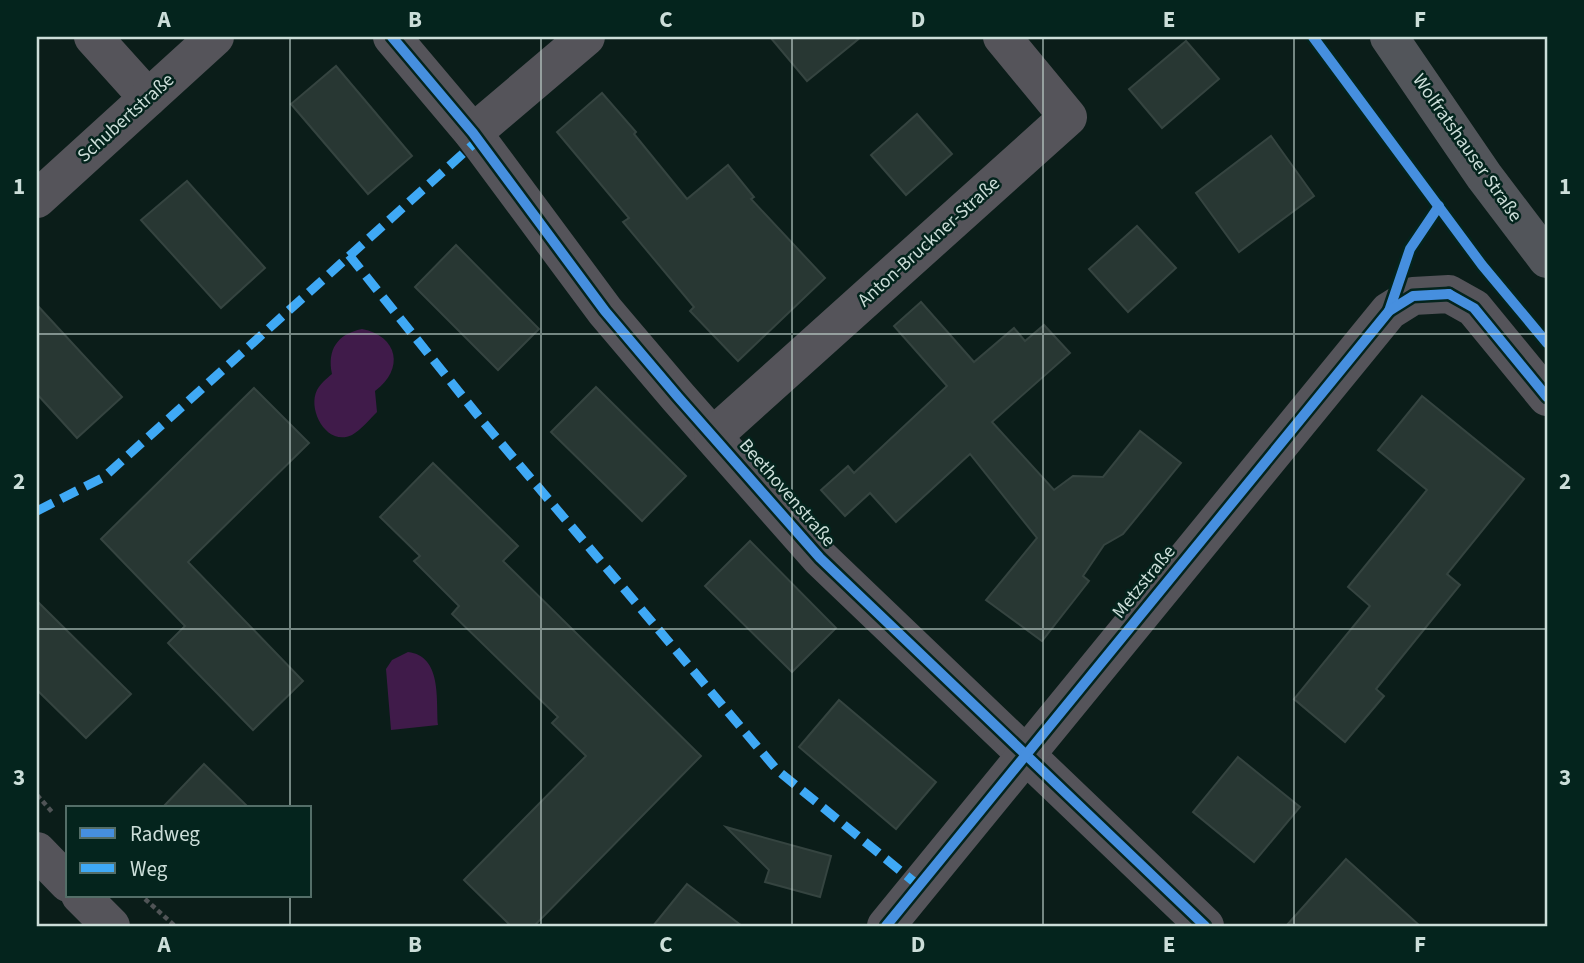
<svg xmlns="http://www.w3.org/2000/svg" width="1584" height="963" viewBox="0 0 1584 963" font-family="'Source Sans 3',sans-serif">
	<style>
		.green { fill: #401b4a }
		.building { fill: #283733; stroke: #354440; stroke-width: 2 }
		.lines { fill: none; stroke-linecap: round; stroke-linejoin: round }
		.path { stroke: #505456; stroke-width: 4.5; stroke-dasharray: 5 3.5; stroke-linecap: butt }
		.street { stroke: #55545a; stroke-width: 38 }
		.primary { stroke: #52555a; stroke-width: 38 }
		.quiet { stroke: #3fa9f5; stroke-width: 9; stroke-dasharray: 18 9; stroke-linecap: butt }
		.cycleway-casing { stroke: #04241d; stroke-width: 15 }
		.cycleway { stroke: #468fdf; stroke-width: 10 }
		.grid { fill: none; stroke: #ccded9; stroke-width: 2; stroke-opacity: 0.55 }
		.labels { text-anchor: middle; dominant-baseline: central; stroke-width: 5; stroke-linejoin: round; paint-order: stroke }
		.street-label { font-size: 19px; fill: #ccded9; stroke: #04241d }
		.neatline { fill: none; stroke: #ccded9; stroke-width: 2.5 }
		.grid-label { font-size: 23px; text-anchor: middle; font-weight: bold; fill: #ccded9 }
	</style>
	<rect width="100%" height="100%" fill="#0b1d19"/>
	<g class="green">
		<path d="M362 329C398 336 405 369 375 391L377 412C370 419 361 430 352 435 327 447 307 410 317 390 321 383 326 379 332 374 327 350 337 334 362 329Z"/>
		<path d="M408 652C442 656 436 699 438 725L391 730 386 669 392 660Z"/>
	</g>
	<g class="building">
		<path d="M770 37H861L807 81Z"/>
		<path d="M1186 41 1219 79 1162 128 1129 89Z"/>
		<path d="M336 66 412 156 368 194 291 104Z"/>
		<path d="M602 93 636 132 634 134 687 199 728 165 754 197 751 199 825 278 738 361 690 311 694 307 623 222 629 218 557 132Z"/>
		<path d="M917 114 952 154 906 195 871 155Z"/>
		<path d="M1271 136 1314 196 1239 252 1196 193Z"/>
		<path d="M187 181 265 268 221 308 141 220Z"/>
		<path d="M1137 226 1176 268 1128 312 1089 269Z"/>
		<path d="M456 245 539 329 498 370 415 287Z"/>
		<path d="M921 302 974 362 1014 328 1025 341 1044 325 1070 353 992 422 1054 490 1073 476 1103 477 1140 431 1181 463 1123 534 1104 545 1083 576 1089 581 1042 641 986 600 1037 538 970 454 896 522 870 493 845 516 821 490 848 466 854 473 947 386 894 326Z"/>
		<path d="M37 305 122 397 77 438 37 394Z"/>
		<path d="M596 387 686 476 642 521 551 432Z"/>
		<path d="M254 388 309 443 188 562 303 681 253 730 168 643 185 626 101 539Z"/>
		<path d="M1422 396 1524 479 1447 574 1460 585 1376 689 1384 696 1345 742 1294 699 1370 606 1348 587 1427 490 1378 450Z"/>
		<path d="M433 463 518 546 503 561 701 756 534 926H511L464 880 586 756 552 723 558 717 452 614 459 606 414 561 420 556 380 517Z"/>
		<path d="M750 541 836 628 792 672 705 586Z"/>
		<path d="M37 601 131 694 86 738 37 690Z"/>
		<path d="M839 700 936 782 896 829 799 747Z"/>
		<path d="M1238 757 1300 807 1254 862 1193 812Z"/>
		<path d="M204 764 248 807H163Z"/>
		<path d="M726 827 831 856 820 897 765 882 769 870Z"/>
		<path d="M1346 859 1420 926H1286Z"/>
		<path d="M687 884 742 926H653Z"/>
	</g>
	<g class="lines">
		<g class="path">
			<path d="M37 795 53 813"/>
			<path d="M145 899 175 926"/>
		</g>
		<g class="street">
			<path d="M93 37 148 98"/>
			<path d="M392 37 473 133 605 311 678 397 820 558 1205 926"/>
			<path d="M473 133 586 37"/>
			<path d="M37 199 215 37"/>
			<path d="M713 436 1068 117 1002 37"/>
			<path d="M37 851 68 883"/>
			<path d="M80 895 111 926"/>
			<path d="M886 926 1389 311 1413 296 1449 294 1474 308 1547 397"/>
		</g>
		<path class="primary" d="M1389 37 1484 176 1547 259"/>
		<g class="quiet">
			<path d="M349 255 484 423 777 770 919 886"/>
			<path d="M37 511 104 477 478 140"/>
		</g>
		<defs>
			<g id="cycleway">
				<path d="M392 37 473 133 605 311 678 397 820 558 1205 926"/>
				<path d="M1313 37 1482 265 1547 343"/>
				<path d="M1449 294 1474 308 1547 397"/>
				<path d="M1389 311 1410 249 1439 206"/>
				<path d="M886 926 1389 311 1413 296 1449 294"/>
			</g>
		</defs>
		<use href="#cycleway" class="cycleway-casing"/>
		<use href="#cycleway" class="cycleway"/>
	</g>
	<path class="grid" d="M290 37V807M541 37V926M792 37V926M1043 37V926M1294 37V926M37 334H1547M37 629H1547M290 895V926"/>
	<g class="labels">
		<g class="street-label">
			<text transform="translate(126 118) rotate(-42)">Schubertstraße</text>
			<text transform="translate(1467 148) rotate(55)">Wolfratshauser Straße</text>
			<text transform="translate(929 242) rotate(-42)">Anton-Bruckner-Straße</text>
			<text transform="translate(787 493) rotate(49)">Beethovenstraße</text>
			<text transform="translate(1144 582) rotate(-51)">Metzstraße</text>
		</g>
	</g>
	<rect width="1584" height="963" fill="none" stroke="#04241d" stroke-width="77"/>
	<rect x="66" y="806" width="245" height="91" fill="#04241d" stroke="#546e68" stroke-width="2"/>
	<rect x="80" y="828" width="35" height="10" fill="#468fdf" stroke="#546e68" stroke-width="2"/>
	<text x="130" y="841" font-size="21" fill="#ccded9">Radweg</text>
	<rect x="80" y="863" width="35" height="10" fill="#3fa9f5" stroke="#546e68" stroke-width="2"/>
	<text x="130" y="876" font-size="21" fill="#ccded9">Weg</text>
	<rect x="38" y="38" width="1508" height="887" class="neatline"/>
	<g class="grid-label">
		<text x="164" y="27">A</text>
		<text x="415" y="27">B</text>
		<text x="666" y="27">C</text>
		<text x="918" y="27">D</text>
		<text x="1169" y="27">E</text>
		<text x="1420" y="27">F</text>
		<text x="19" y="194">1</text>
		<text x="1565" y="194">1</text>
		<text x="19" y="489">2</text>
		<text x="1565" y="489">2</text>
		<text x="19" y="785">3</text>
		<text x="1565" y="785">3</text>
		<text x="164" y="952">A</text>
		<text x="415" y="952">B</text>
		<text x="666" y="952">C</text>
		<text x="918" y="952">D</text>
		<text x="1169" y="952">E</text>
		<text x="1420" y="952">F</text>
	</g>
</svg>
